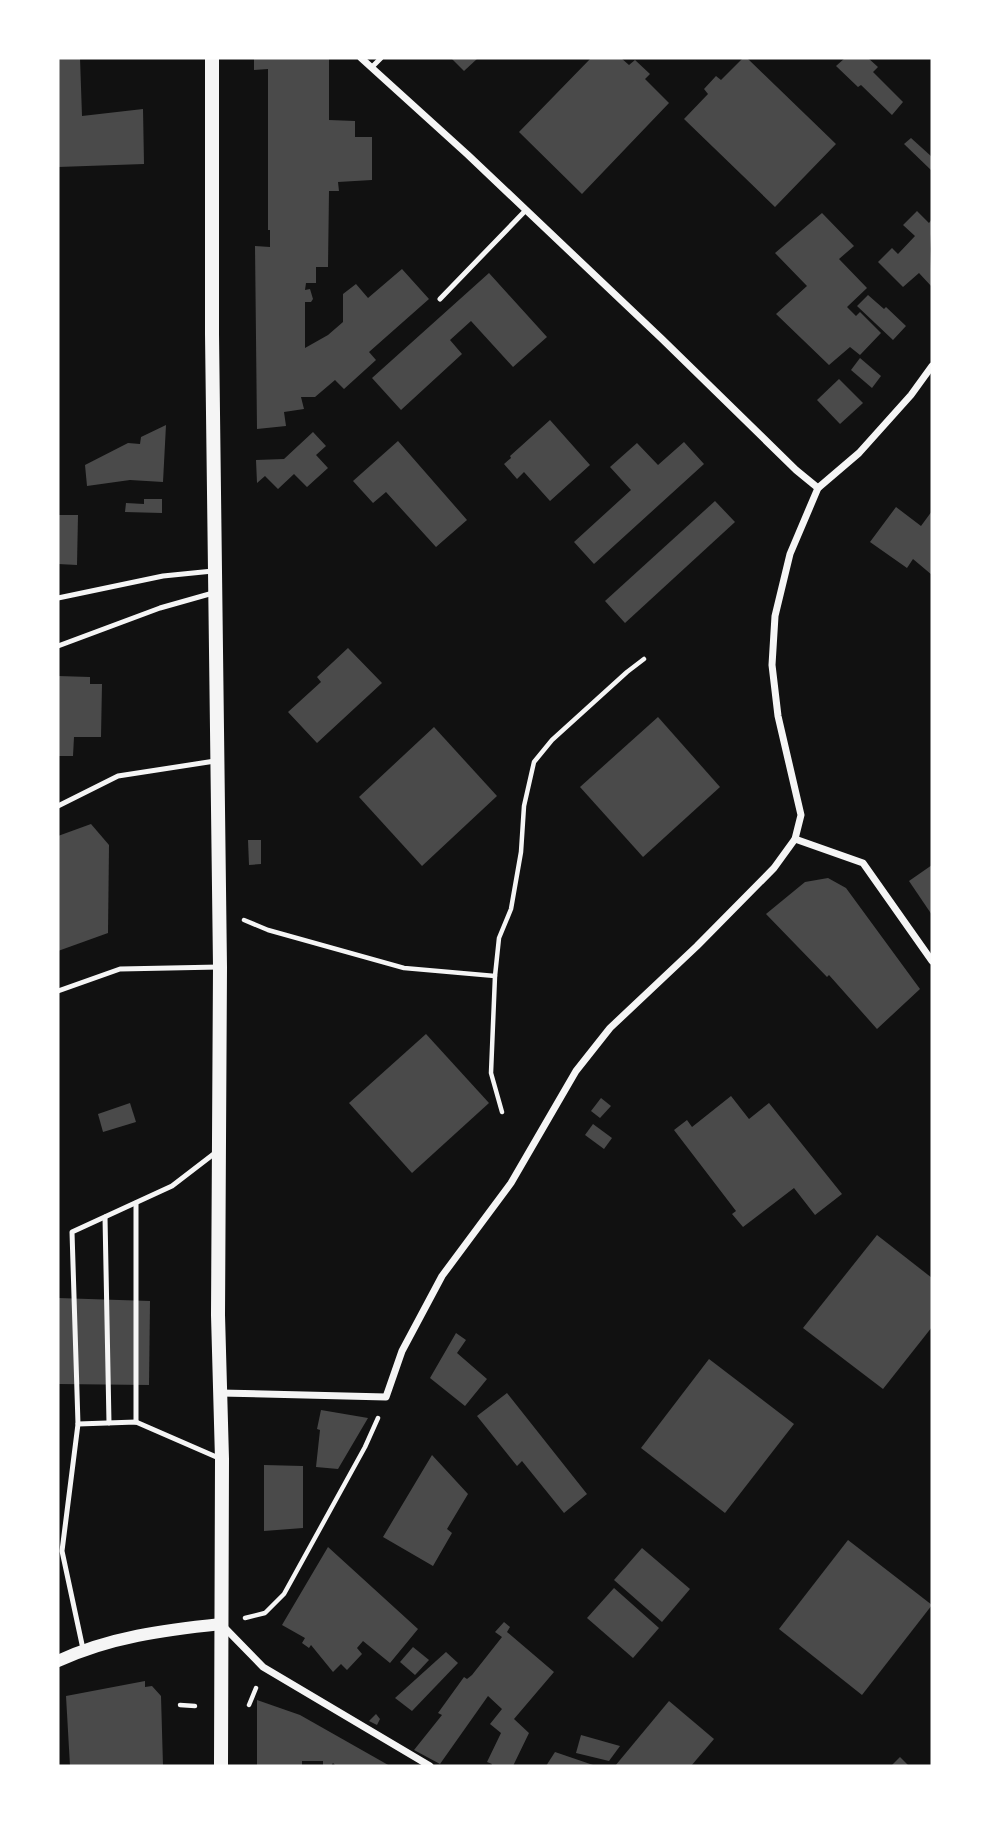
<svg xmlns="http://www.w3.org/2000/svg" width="990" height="1824" viewBox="0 0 990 1824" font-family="Montserrat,sans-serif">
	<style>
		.building { fill: #4a4a4a }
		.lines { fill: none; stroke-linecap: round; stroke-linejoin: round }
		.path { stroke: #f5f5f5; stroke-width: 4.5 }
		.service { stroke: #f5f5f5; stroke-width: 5 }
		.minor { stroke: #f5f5f5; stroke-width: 7 }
		.tertiary { stroke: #f5f5f5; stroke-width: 12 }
		.secondary { stroke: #f5f5f5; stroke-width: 14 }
	</style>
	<rect width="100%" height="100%" fill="#111"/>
	<g class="building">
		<path d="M58 58H80L82 116 143 109 144 164 58 167Z"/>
		<path d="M254 58H329V120L355 121V137H372V180L338 182 339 191H329L328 267H316V283H306L305 290 310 289 313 299 311 302H305V348L328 335 343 322V294L356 284 368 298 402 269 429 299 369 352 376 360 344 389 335 380 315 397H301L304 409 284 412 286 426 257 429 255 246 270 247V230H268V69L254 70Z"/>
		<path d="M451 58H478L464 71Z"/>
		<path d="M591 58H621L629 65 635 60 650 74 645 79 669 103 582 194 519 132Z"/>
		<path d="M743 58H747L836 144 775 207 684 119 708 94 704 89 716 76 721 80Z"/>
		<path d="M845 58H868L878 67 873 72 903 102 892 115 861 85 858 87 836 66Z"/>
		<path d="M911 138 932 157V171L904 144Z"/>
		<path d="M917 211 929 223 932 219 930 249 932 287 919 273 903 287 878 262 892 248 898 254 915 236 903 225Z"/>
		<path d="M822 213 854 246 839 259 867 288 847 307 856 316 860 312 881 333 860 355 850 347 829 365 776 314 807 286 775 253Z"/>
		<path d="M489 273 547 337 513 367 471 321 450 340 462 354 401 410 372 378Z"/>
		<path d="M868 295 884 309 886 307 906 326 893 340 857 306Z"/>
		<path d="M860 358 881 376 872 388 851 370Z"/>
		<path d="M839 379 863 403 840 424 817 400Z"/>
		<path d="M550 420 590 465 550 501 524 472 517 479 504 464 511 458 510 456Z"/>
		<path d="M166 425 163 482 130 480 87 486 85 465 128 443 140 444 141 437Z"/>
		<path d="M313 432 326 446 316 455 328 468 307 487 294 474 278 489 265 476 257 483 256 460 284 459Z"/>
		<path d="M398 441 467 520 436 547 386 492 373 503 353 481Z"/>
		<path d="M684 442 704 464 594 564 574 542 631 490 610 467 637 443 658 465Z"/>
		<path d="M144 499H162V513L125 512 126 503 144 504Z"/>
		<path d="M715 501 735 522 625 623 605 601Z"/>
		<path d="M896 507 921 526 932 511V575L913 559 907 568 870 542Z"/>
		<path d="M58 515H78L77 565 58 564Z"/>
		<path d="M348 648 382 683 317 743 288 712 321 682 317 677Z"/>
		<path d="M58 676 90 677V684H102L101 737H74L73 756H58Z"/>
		<path d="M658 717 720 787 643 857 580 787Z"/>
		<path d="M434 727 497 796 422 866 359 797Z"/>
		<path d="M91 824 109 845 108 933 58 951V836Z"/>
		<path d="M248 840H261V864L249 865Z"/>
		<path d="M932 865V915L909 881Z"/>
		<path d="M828 878 846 888 920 989 877 1029 829 975 827 977 766 914 805 882Z"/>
		<path d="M426 1034 489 1103 412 1173 349 1103Z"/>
		<path d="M731 1096 749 1119 769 1103 842 1194 815 1215 794 1188 743 1227 732 1214 736 1211 674 1130 687 1120 692 1127Z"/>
		<path d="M601 1098 611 1106 600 1118 591 1111Z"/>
		<path d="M130 1103 136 1122 103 1132 98 1114Z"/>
		<path d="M593 1124 612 1138 604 1149 585 1135Z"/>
		<path d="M877 1235 932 1278V1327L883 1389 803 1328Z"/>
		<path d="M58 1298 150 1301 149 1385 58 1384Z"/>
		<path d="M456 1333 466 1340 457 1353 487 1379 465 1406 430 1378Z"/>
		<path d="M709 1359 794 1424 725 1513 641 1448Z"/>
		<path d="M507 1393 587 1494 564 1513 522 1461 517 1466 477 1416Z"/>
		<path d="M321 1410 368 1418 338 1469 316 1467 320 1430 317 1429Z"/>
		<path d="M432 1455 468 1494 447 1529 452 1533 433 1566 383 1537Z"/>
		<path d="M264 1465 303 1466V1528L264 1531Z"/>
		<path d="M848 1540 932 1605 862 1695 779 1629Z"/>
		<path d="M328 1547 418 1629 390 1663 363 1641 357 1648 362 1654 347 1670 341 1664 333 1672 311 1645 309 1648 302 1643 305 1638 282 1625Z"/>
		<path d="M642 1548 690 1589 662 1622 614 1580Z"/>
		<path d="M614 1588 659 1628 633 1658 587 1618Z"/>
		<path d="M504 1622 510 1627 507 1632 554 1672 514 1719 529 1733 513 1766H491L492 1764 487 1762 501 1733 490 1724 502 1709 488 1696 440 1764 414 1750 442 1715 438 1713 464 1677 467 1679 472 1675 502 1637 495 1632Z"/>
		<path d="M413 1647 429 1660 415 1675 400 1662Z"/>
		<path d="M446 1652 458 1663 412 1711 395 1698Z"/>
		<path d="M145 1681V1687L152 1686 161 1696 163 1766H70L66 1696Z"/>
		<path d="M257 1700 300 1715 390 1766H336L333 1763 331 1766H323V1761H302V1766H257Z"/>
		<path d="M669 1701 714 1739 691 1766H615Z"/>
		<path d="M376 1714 380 1719 377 1725 369 1721Z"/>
		<path d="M581 1735 620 1746 609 1761 576 1753Z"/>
		<path d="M555 1752 596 1766H546Z"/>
		<path d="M900 1757 909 1766H891Z"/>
	</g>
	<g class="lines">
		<g class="path">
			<path d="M244 920 268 930 404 968 495 976"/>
			<path d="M502 1112 491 1073 495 976 499 938 511 909 521 852 524 806 534 762 552 740 627 672 644 659"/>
			<path d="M245 1618 265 1613 284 1594 365 1447 378 1418"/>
			<path d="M180 1705 195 1706"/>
			<path d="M249 1705 256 1688"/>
		</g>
		<g class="service">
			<path d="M372 67 381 58"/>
			<path d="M440 299 525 211"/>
			<path d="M58 598 163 576 213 571"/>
			<path d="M58 646 160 608 213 593"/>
			<path d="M58 806 118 776 215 761"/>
			<path d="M58 991 120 969 219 967"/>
			<path d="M136 1203V1422"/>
			<path d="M105 1217 109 1423"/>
			<path d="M78 1424 136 1422 221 1459"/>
			<path d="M83 1649 62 1551 78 1424 72 1232 172 1186 215 1153"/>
		</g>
		<g class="minor">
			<path d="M361 58 468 155 662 339 796 470 818 488"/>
			<path d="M795 839 863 863 932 961"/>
			<path d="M220 1393 386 1397 402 1351 442 1276 511 1183 576 1071 610 1028 697 946 774 868 795 839 801 815 778 716 772 665 775 616 790 554 818 488 859 453 911 395 932 366"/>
			<path d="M224 1627 263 1667 430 1766"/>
		</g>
		<path class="tertiary" d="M58 1661C110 1637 164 1630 221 1624"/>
		<path class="secondary" d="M212 58V334L220 967 218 1315 222 1459 221 1766"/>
	</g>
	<rect width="990" height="1824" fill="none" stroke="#ffffff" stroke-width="119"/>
</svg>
